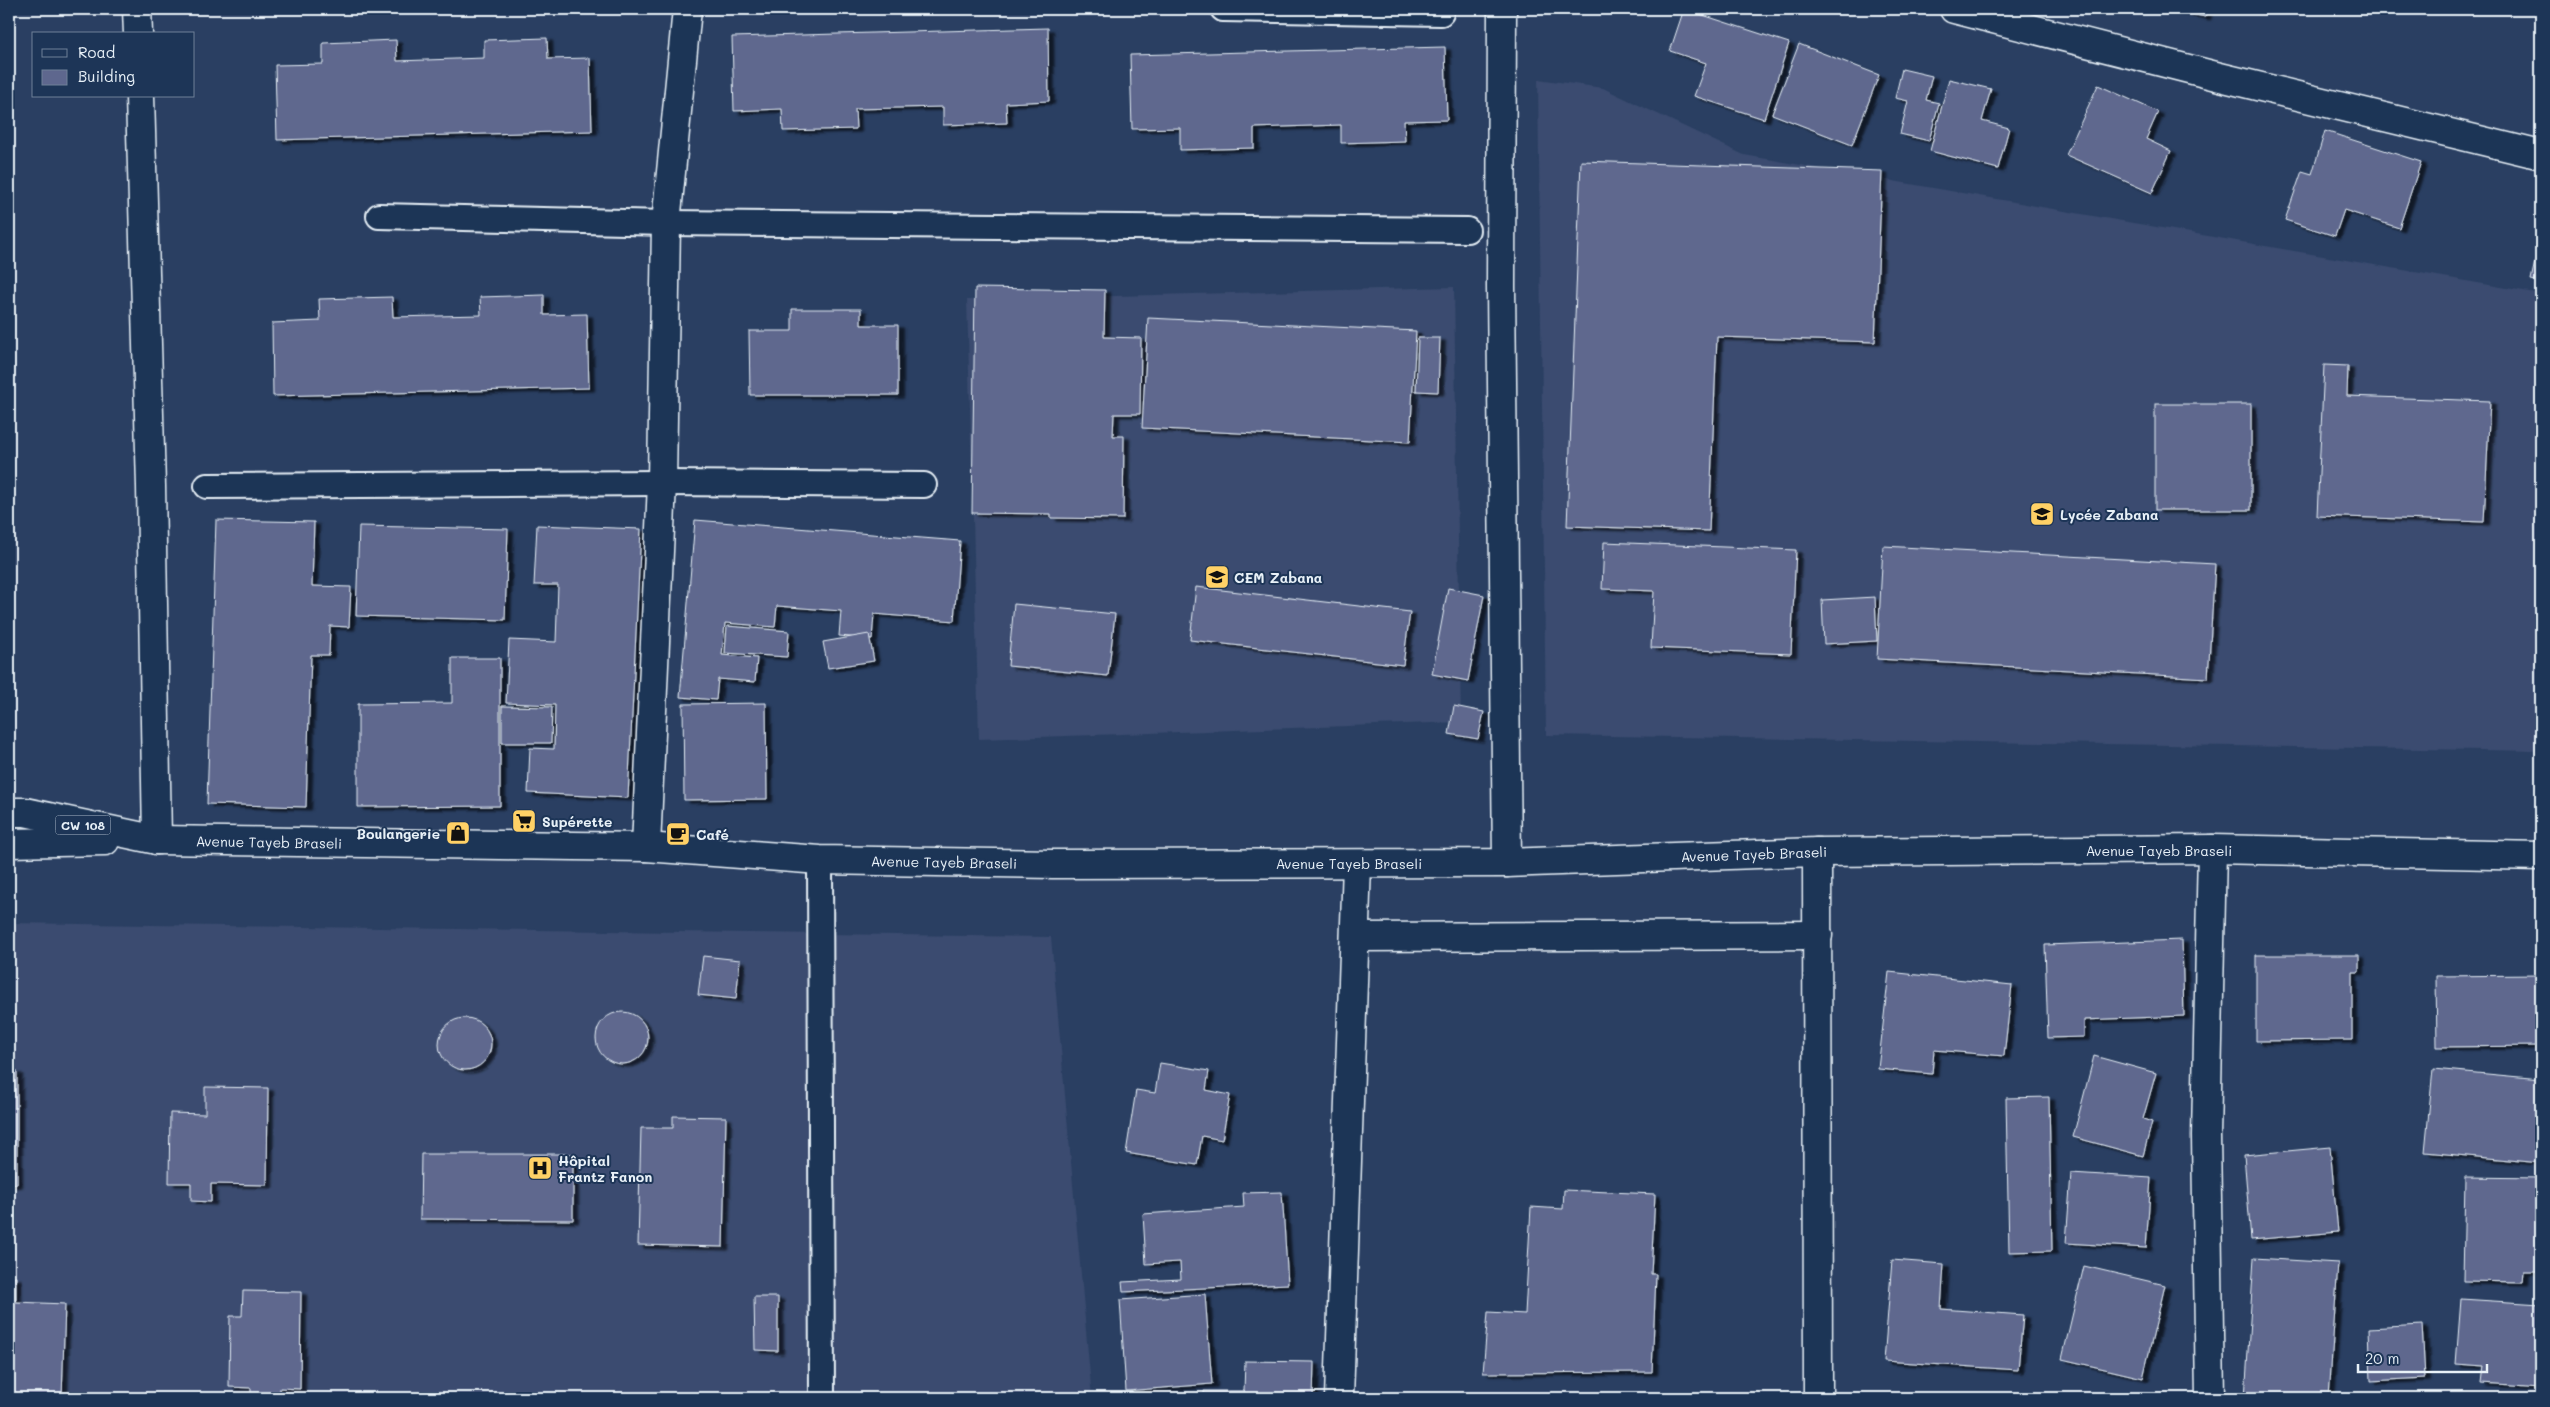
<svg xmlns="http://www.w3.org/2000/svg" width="2550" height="1407" viewBox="0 0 2550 1407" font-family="Mali,sans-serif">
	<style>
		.built { fill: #3a4b6f }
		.building { fill: #5e678e; stroke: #e8f1f8; filter: url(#shadow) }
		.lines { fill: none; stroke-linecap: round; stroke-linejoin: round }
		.lane-casing { stroke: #e8f1f8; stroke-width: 28 }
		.street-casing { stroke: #e8f1f8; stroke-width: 31 }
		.secondary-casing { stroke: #e8f1f8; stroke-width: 31 }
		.highway-casing { stroke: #e8f1f8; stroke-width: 31 }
		.lane { stroke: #1d3557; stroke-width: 24 }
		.street { stroke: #1d3557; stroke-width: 28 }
		.secondary { stroke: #1d3557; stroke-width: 28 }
		.highway { stroke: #1d3557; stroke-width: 28 }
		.labels { text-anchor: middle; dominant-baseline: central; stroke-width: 4; stroke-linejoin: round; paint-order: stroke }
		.shield { fill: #1d3557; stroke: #abb9c8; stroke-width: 1 }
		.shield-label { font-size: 12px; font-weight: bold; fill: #e8f1f8 }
		.poi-label { font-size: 14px; font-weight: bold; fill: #e8f1f8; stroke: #1d3557; text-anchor: start }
		.street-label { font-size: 14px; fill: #e8f1f8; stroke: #1d3557 }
	</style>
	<defs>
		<filter id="shadow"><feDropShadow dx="5.5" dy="3" stdDeviation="1" flood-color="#0009"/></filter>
	</defs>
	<rect width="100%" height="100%" fill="#2a3f62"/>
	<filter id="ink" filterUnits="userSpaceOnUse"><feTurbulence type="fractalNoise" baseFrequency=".02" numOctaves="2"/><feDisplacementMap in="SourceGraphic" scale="10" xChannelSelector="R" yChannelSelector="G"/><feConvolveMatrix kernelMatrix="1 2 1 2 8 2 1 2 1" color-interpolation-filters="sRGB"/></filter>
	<g filter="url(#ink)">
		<g class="built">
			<path d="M1538 79 1603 88 1744 155 2541 294V751L1546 735Z"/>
			<path d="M1454 287 1461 722 979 739 967 300Z"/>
			<path d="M9 923 1051 937 1092 1398H9Z"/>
		</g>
		<g class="building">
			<path d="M1684 9 1789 43 1764 119 1694 96 1706 63 1670 51Z"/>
			<path d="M2169 9H2207L2205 17Z"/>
			<path d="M1048 28 1049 101 1006 103 1007 123 943 125V107L855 109 856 129 783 131 782 109 734 111 732 37Z"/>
			<path d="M547 38 548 59 590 58 592 131 277 140 275 65 323 64V43L396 40 397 61 484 58V40Z"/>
			<path d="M1799 44 1879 75 1852 145 1772 114Z"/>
			<path d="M1445 47 1447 120 1404 121 1405 141 1341 143V125L1254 128V148L1180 150V128L1132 129 1130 55Z"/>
			<path d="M1902 69 1932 76 1926 100 1939 103 1929 141 1900 134 1908 101 1895 98Z"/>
			<path d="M1949 79 1991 89 1982 121 2009 128 1998 169 1930 151Z"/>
			<path d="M2098 85 2158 112 2146 139 2171 151 2152 193 2066 155Z"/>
			<path d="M2325 131 2421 162 2399 228 2344 210 2335 236 2285 220 2302 171 2312 174Z"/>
			<path d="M1581 161 1882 171 1875 342 1717 337 1709 531 1567 526Z"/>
			<path d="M2541 234V282L2531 280Z"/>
			<path d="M975 288 1105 290 1104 337 1141 338 1140 414H1114L1113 436H1124L1123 519 1051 518V514L972 513Z"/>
			<path d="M544 295V315L587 314 589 388 273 396 272 323 320 321 319 299 392 297 393 317 481 315 480 297Z"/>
			<path d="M792 309H861V325H898V395H750L749 331H792Z"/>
			<path d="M1148 318 1416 331 1410 442 1142 428Z"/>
			<path d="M1418 338H1440L1438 392 1416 391Z"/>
			<path d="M2324 365 2348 366 2347 396 2490 401 2484 522 2317 516Z"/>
			<rect x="2155" y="404" width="96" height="106"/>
			<path d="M216 520 314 522 312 586 351 587 349 627 330 626 329 655H311L306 807 207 804Z"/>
			<path d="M695 520 960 541 954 621 874 614 872 639 839 636 841 611 777 606 775 627 725 623 722 655 757 658 755 682 718 679 716 700 680 697Z"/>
			<path d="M537 525 641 529 628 798 528 793 530 748 554 749 555 705 506 703 509 640 556 642 558 585H534Z"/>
			<path d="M359 526 508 529 505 620 356 616Z"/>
			<path d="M1604 542 1796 550 1791 654 1651 648 1654 591 1602 589Z"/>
			<path d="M1883 546 2215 564 2208 678 1877 659Z"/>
			<path d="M1196 587 1410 612 1403 665 1190 640Z"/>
			<path d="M1448 588 1484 595 1468 681 1432 674Z"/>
			<path d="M1875 597 1877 641 1824 644 1822 600Z"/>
			<path d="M1014 604 1115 614 1108 676 1008 666Z"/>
			<path d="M727 626 789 631 787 657 725 653Z"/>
			<path d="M869 634 874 661 828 668 823 642Z"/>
			<path d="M452 658H500V806L358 807V704L452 703Z"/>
			<path d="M766 703 767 799 684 800 683 704Z"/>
			<path d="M502 706 552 707 551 743H502Z"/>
			<path d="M1454 706 1484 712 1478 739 1449 734Z"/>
			<path d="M2182 940 2184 1016 2084 1020V1037L2048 1038 2045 945Z"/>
			<path d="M2256 955H2359V972H2352V1040L2256 1041Z"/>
			<path d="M703 956 740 960 736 999 698 995Z"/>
			<path d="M1889 972 2012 985 2004 1056 1934 1050 1932 1074 1878 1069Z"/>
			<path d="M2541 975V1046L2437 1047 2436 976Z"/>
			<circle cx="622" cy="1038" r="26"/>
			<circle cx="465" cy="1044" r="26"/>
			<path d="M2094 1056 2156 1073 2143 1119 2152 1122 2143 1156 2073 1137Z"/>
			<path d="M1160 1063 1209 1071 1206 1090 1230 1095 1222 1140 1202 1136 1197 1165 1126 1153 1136 1090 1155 1093Z"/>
			<path d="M2433 1069 2541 1079V1163L2425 1152Z"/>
			<path d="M9 1071H17V1184L9 1185Z"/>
			<path d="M205 1087 268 1088 267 1185 211 1184V1202L191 1201V1183H169L170 1113 205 1114Z"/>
			<path d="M2049 1097 2052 1251 2009 1252 2006 1098Z"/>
			<path d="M673 1116 726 1117 723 1247 638 1245 641 1128H673Z"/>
			<path d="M2330 1147 2338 1232 2251 1240 2244 1155Z"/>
			<path d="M421 1154H573V1220L420 1219Z"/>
			<path d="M2071 1173 2151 1178 2146 1248 2066 1243Z"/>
			<path d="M2465 1177 2541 1178V1271H2524L2523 1282 2463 1281Z"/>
			<path d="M1564 1190 1655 1194 1651 1274H1656L1652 1372 1483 1373 1488 1312 1525 1314 1531 1207 1563 1209Z"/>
			<path d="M1282 1192 1288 1284 1123 1292 1122 1282 1181 1279 1180 1262 1146 1264 1143 1214 1244 1207 1243 1193Z"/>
			<path d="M2254 1258 2338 1263 2329 1398H2245Z"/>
			<path d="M1892 1260 1944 1264 1941 1309 2023 1315 2018 1370 1884 1361Z"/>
			<path d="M2084 1266 2165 1285 2143 1378 2062 1359Z"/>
			<path d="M9 1277H16V1302L65 1304 62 1398H9Z"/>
			<path d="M243 1291 301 1292 300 1389 280 1388V1398H251V1388L229 1387 230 1316H242Z"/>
			<path d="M1205 1294 1212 1384 1126 1391 1120 1300Z"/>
			<path d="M754 1297H778V1351L755 1350Z"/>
			<path d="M2461 1299 2541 1304V1387L2482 1383 2484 1366 2456 1364Z"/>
			<path d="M2422 1325 2425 1378 2371 1381 2369 1328Z"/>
			<path d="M1245 1361 1314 1362 1313 1398H1204V1391H1244Z"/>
		</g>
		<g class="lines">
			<defs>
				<g id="lane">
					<path d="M1223 9 1441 13"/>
					<path d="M379 216 666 223 1467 230"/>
					<path d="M207 486 662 483 924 485"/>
					<path d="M820 860 822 1398"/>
				</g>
				<g id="street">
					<path d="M137 9 138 34"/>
					<path d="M1502 9 1501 286 1507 863"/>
					<path d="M140 96 151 486 157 840"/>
					<path d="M646 847 662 483 666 223 687 9"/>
					<path d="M1817 852 1818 1398"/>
					<path d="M1355 937 1818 935"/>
					<path d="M1339 1398 1357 864"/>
					<path d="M2210 1398 2206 1136 2212 849"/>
				</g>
				<g id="secondary">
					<path d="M1954 9 2220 77 2541 155"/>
					<path d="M157 840 646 847 820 860 1053 864 1507 863 1817 852 2212 849 2541 856"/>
				</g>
				<g id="highway">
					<path d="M9 812H25L157 840"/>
					<path d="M9 843 105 841"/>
				</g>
			</defs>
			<use href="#lane" class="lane-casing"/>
			<use href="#street" class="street-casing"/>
			<use href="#secondary" class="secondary-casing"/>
			<use href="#highway" class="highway-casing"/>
			<use href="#lane" class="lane"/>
			<use href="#street" class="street"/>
			<use href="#secondary" class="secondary"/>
			<use href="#highway" class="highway"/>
		</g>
	</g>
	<defs>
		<symbol id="school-square" viewBox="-11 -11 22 22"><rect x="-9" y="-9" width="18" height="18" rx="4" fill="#ffd166" stroke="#1d3557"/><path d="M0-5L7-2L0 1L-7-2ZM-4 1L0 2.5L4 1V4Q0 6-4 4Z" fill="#111"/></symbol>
		<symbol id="supermarket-square" viewBox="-11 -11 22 22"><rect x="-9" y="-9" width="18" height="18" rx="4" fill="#ffd166" stroke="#1d3557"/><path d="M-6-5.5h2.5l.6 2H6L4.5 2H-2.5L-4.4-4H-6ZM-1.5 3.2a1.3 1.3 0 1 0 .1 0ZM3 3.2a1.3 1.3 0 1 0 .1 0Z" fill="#111"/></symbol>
		<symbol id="shop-square" viewBox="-11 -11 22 22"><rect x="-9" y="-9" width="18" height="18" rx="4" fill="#ffd166" stroke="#1d3557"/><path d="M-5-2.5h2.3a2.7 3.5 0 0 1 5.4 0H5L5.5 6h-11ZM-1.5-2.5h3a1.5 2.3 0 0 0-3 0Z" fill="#111"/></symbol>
		<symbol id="cafe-square" viewBox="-11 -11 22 22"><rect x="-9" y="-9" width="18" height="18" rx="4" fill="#ffd166" stroke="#1d3557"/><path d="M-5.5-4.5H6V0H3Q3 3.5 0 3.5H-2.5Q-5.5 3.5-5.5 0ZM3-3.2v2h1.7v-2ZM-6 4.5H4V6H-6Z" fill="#111"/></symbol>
		<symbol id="hospital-square" viewBox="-11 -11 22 22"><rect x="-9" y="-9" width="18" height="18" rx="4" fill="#ffd166" stroke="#1d3557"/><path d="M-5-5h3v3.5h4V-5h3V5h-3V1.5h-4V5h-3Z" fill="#111"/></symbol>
	</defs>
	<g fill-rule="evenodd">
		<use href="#school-square" x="2028" y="500" width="28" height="28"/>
		<use href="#school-square" x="1203" y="563" width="28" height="28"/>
		<use href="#supermarket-square" x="510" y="807" width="28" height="28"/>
		<use href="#shop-square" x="444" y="819" width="28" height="28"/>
		<use href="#cafe-square" x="664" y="820" width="28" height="28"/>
		<use href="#hospital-square" x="526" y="1154" width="28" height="28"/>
	</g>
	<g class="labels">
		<rect class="shield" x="55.5" y="815.5" width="55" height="19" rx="4"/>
		<g class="shield-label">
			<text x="83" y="825">CW 108</text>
		</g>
		<g class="poi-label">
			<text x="2060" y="514">Lycée Zabana</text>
			<text x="1234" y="577">CEM Zabana</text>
			<text x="542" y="821">Supérette</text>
			<text x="440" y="833" text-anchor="end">Boulangerie</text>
			<text x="696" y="834">Café</text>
			<text x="558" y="1160">Hôpital<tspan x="558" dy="16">Frantz Fanon</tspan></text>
		</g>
		<g class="street-label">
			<text transform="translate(269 842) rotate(1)">Avenue Tayeb Braseli</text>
			<text x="2159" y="850">Avenue Tayeb Braseli</text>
			<text transform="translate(1754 854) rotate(-2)">Avenue Tayeb Braseli</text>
			<text transform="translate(944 862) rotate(1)">Avenue Tayeb Braseli</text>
			<text x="1349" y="863">Avenue Tayeb Braseli</text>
		</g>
	</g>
	<rect width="2550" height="1407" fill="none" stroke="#1d3557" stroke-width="30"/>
	<rect x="15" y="15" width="2520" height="1377" fill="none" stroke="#e8f1f8" stroke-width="2" filter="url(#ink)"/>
	<rect x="32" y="32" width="162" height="65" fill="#1d3557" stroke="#6e8097"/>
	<rect x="42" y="49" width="25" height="8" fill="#1d3557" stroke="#6e8097"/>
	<text x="78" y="58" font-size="15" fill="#e8f1f8">Road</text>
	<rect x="42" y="70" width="25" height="15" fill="#5e678e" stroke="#6e8097"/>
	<text x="78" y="82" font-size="15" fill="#e8f1f8">Building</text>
	<path d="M2358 1364v8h129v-8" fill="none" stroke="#e8f1f8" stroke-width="2.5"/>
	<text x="2365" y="1364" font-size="15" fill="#e8f1f8" stroke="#1d3557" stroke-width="4" paint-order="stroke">20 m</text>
</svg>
